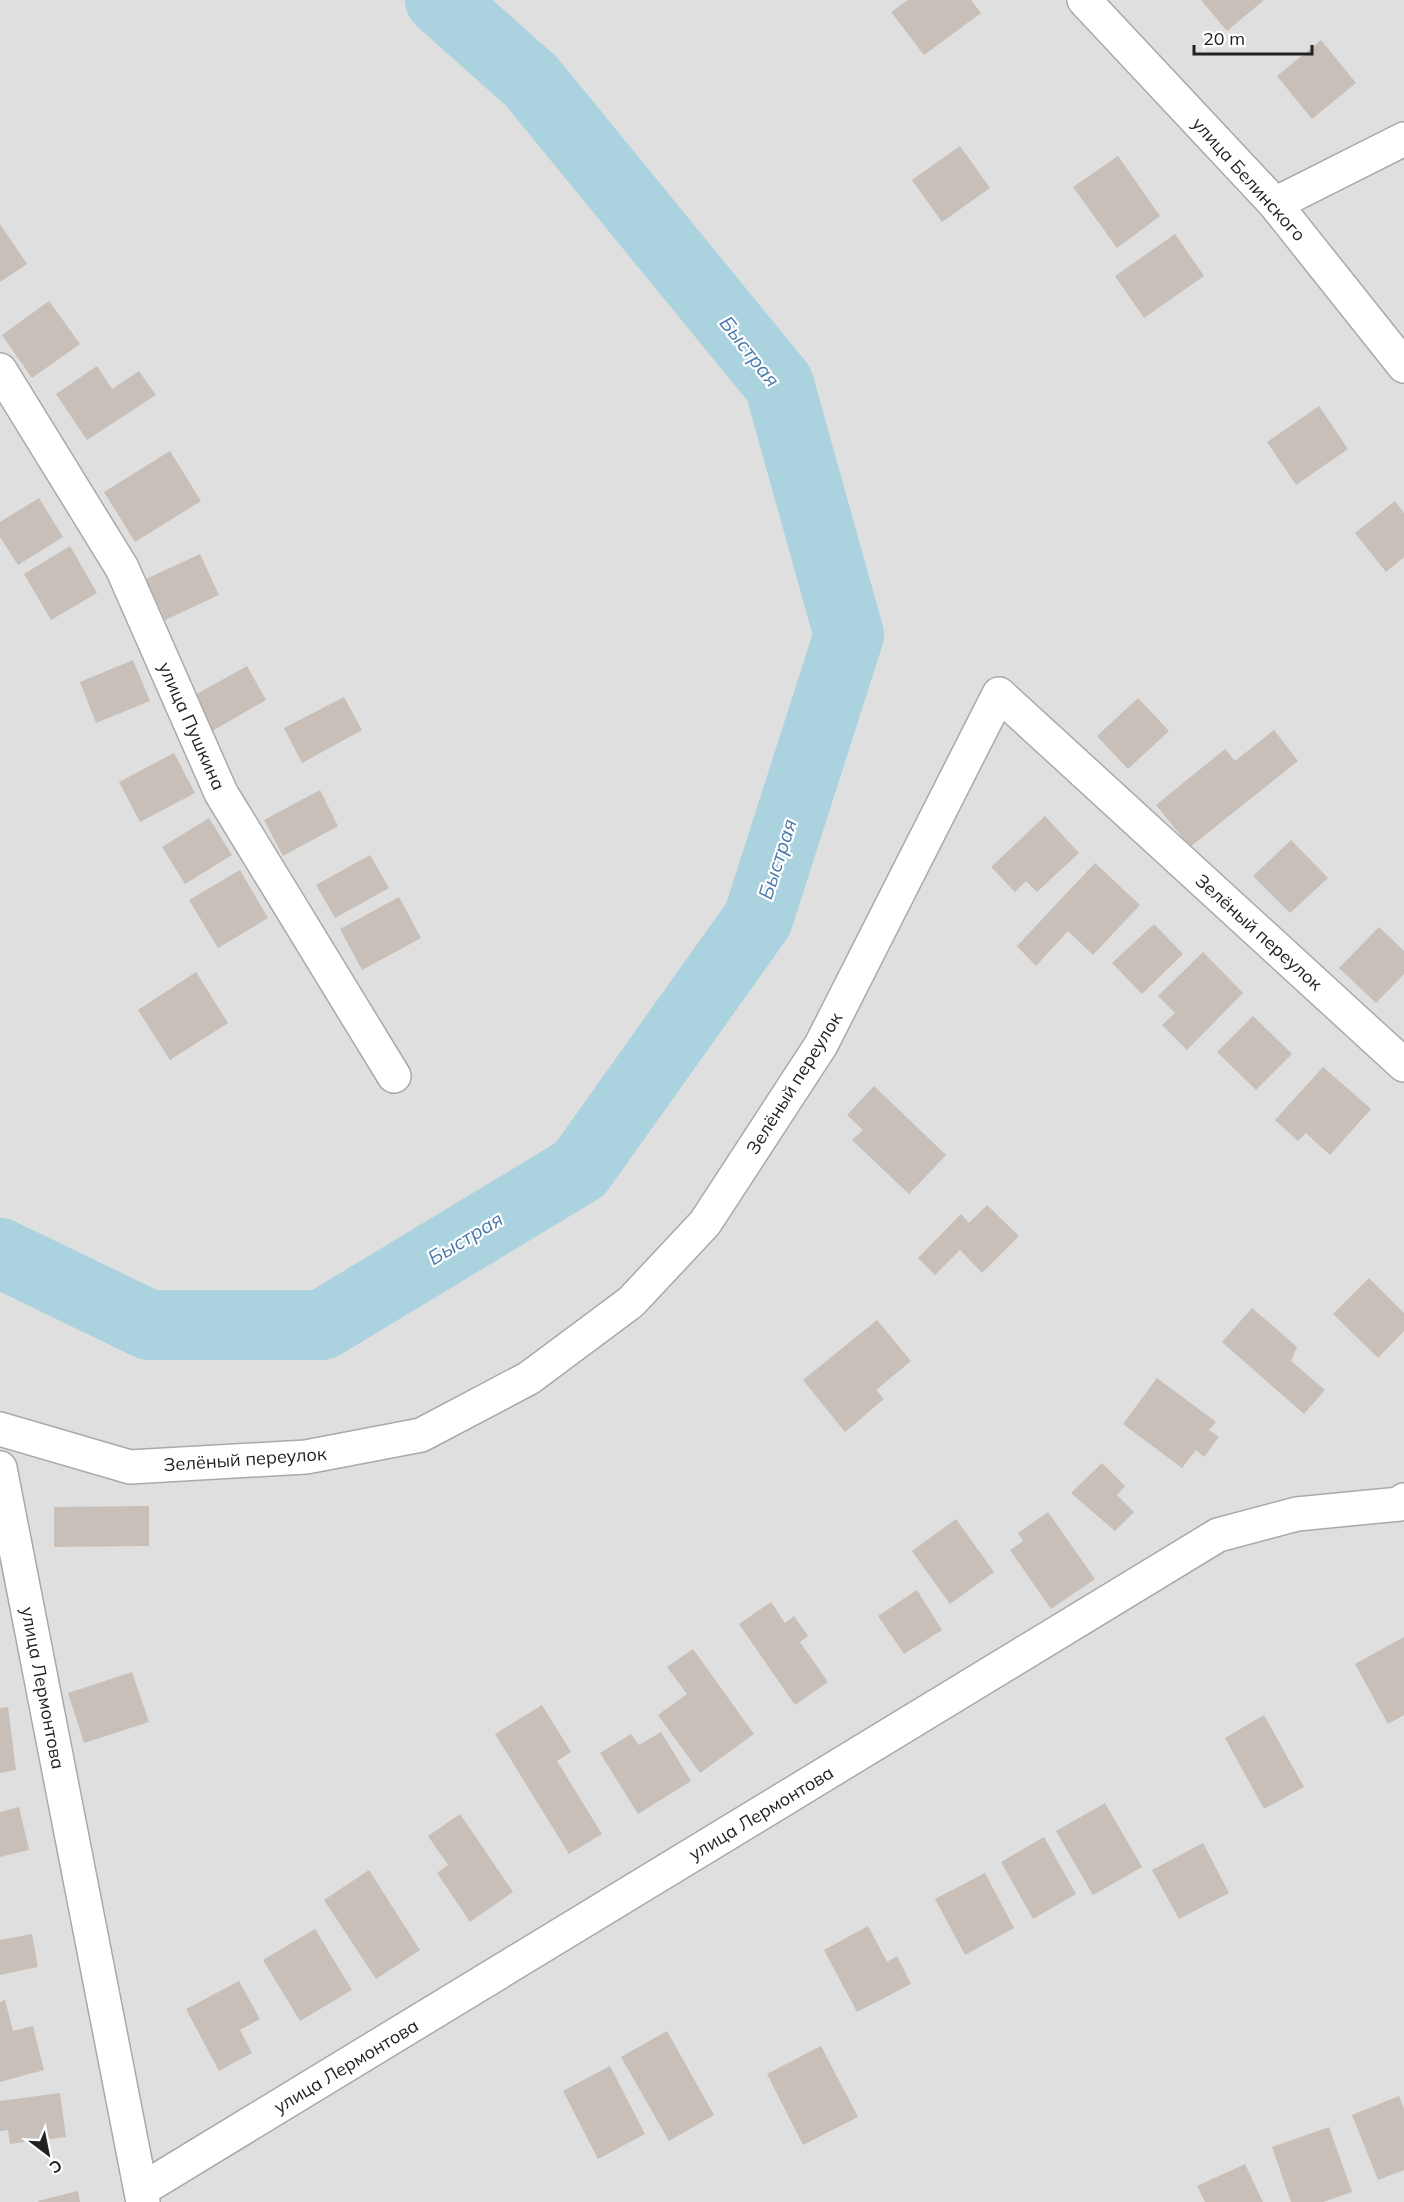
<svg xmlns="http://www.w3.org/2000/svg" width="1404" height="2202" viewBox="0 0 1404 2202" font-family="Mulish,sans-serif">
	<style>
		.residential { fill: #e0dfdf }
		.lines { fill: none; stroke-linecap: round; stroke-linejoin: round }
		.river { stroke: #aad3df; stroke-width: 70 }
		.building { fill: #c7bfb8 }
		.minor-casing { stroke: #a9a9a9; stroke-width: 36 }
		.minor { stroke: #fff; stroke-width: 33 }
		.labels { text-anchor: middle; dominant-baseline: central; stroke-width: 4.5; stroke-linejoin: round; paint-order: stroke }
		.street-label { font-size: 18px; fill: #222; stroke: #fff }
		.water-label { font-size: 20px; font-style: italic; fill: #4a7aab; stroke: #fff }
	</style>
	<rect width="100%" height="100%" fill="#f2efe9"/>
	<rect class="residential" x="0" y="0" width="1404" height="2202"/>
	<g class="lines">
		<path class="river" d="M0 1253 149 1325H322L580 1169 758 919 849 635 779 384 531 81 440 0"/>
	</g>
	<g class="building">
		<path d="M908 0H971L981 13 924 55 891 12Z"/>
		<path d="M1201 0H1264L1227 31Z"/>
		<path d="M1321 40 1356 83 1312 119 1277 76Z"/>
		<path d="M960 146 990 188 942 222 912 180Z"/>
		<path d="M1118 156 1160 216 1117 248 1073 187Z"/>
		<path d="M0 224 27 264 0 282Z"/>
		<path d="M1175 234 1204 276 1144 318 1115 276Z"/>
		<path d="M49 301 80 344 32 378 2 335Z"/>
		<path d="M97 366 112 389 139 371 156 395 87 440 56 394Z"/>
		<path d="M1319 406 1348 449 1296 485 1267 442Z"/>
		<path d="M170 451 201 501 135 542 104 492Z"/>
		<path d="M39 498 63 537 18 565 0 537V522Z"/>
		<path d="M1395 501 1404 513V557L1386 572 1355 533Z"/>
		<path d="M70 546 97 593 51 620 24 574Z"/>
		<path d="M200 554 219 595 165 620 146 579Z"/>
		<path d="M133 660 150 701 96 723 80 682Z"/>
		<path d="M247 666 266 700 212 731 193 696Z"/>
		<path d="M344 697 362 730 302 763 284 728Z"/>
		<path d="M1138 698 1169 731 1128 769 1097 736Z"/>
		<path d="M1274 730 1298 761 1190 847 1156 805 1225 749 1235 761Z"/>
		<path d="M174 753 195 793 140 822 119 782Z"/>
		<path d="M320 790 338 826 283 856 264 820Z"/>
		<path d="M1045 816 1079 853 1037 892 1026 881 1015 892 991 867Z"/>
		<path d="M209 818 232 855 185 884 162 847Z"/>
		<path d="M1291 840 1328 878 1290 913 1253 876Z"/>
		<path d="M370 855 389 888 335 918 316 885Z"/>
		<path d="M1095 863 1140 905 1093 955 1068 931 1036 966 1017 946Z"/>
		<path d="M240 870 268 918 218 948 189 900Z"/>
		<path d="M399 897 421 938 362 970 340 929Z"/>
		<path d="M1154 924 1183 954 1142 994 1112 963Z"/>
		<path d="M1379 927 1404 951V974L1376 1003 1339 968Z"/>
		<path d="M1203 952 1243 993 1187 1050 1162 1025 1175 1013 1158 996Z"/>
		<path d="M196 972 228 1023 170 1060 138 1010Z"/>
		<path d="M1253 1016 1292 1054 1256 1090 1217 1052Z"/>
		<path d="M1323 1067 1371 1109 1330 1155 1306 1133 1298 1141 1275 1120Z"/>
		<path d="M874 1086 946 1155 909 1194 852 1140 863 1130 847 1115Z"/>
		<path d="M987 1205 1019 1236 982 1273 960 1250 935 1275 918 1258 961 1214 969 1223Z"/>
		<path d="M1369 1278 1404 1313V1331L1378 1358 1333 1314Z"/>
		<path d="M1252 1308 1297 1347 1291 1361 1325 1390 1304 1414 1222 1342Z"/>
		<path d="M877 1320 911 1361 876 1390 884 1399 845 1432 803 1380Z"/>
		<path d="M1157 1378 1216 1422 1209 1430 1219 1437 1204 1457 1196 1450 1182 1468 1123 1424Z"/>
		<path d="M1102 1463 1125 1486 1117 1495 1134 1512 1115 1531 1071 1493Z"/>
		<path d="M149 1506V1546L54 1547V1507Z"/>
		<path d="M1048 1512 1095 1579 1051 1609 1010 1550 1023 1541 1018 1533Z"/>
		<path d="M956 1519 994 1572 950 1604 912 1551Z"/>
		<path d="M917 1590 942 1630 904 1654 878 1616Z"/>
		<path d="M771 1602 785 1623 794 1616 808 1636 800 1642 828 1682 795 1705 739 1624Z"/>
		<path d="M1404 1637V1715L1388 1724 1355 1664Z"/>
		<path d="M693 1649 754 1734 700 1773 658 1715 687 1694 667 1667Z"/>
		<path d="M132 1672 149 1722 84 1743 68 1693Z"/>
		<path d="M542 1705 571 1752 557 1761 602 1834 569 1854 495 1734Z"/>
		<path d="M8 1707 16 1770 0 1773V1708Z"/>
		<path d="M1264 1715 1304 1787 1264 1809 1225 1738Z"/>
		<path d="M661 1732 691 1781 638 1814 600 1753 631 1734 639 1745Z"/>
		<path d="M1105 1803 1142 1867 1093 1895 1056 1831Z"/>
		<path d="M19 1807 29 1850 0 1857V1812Z"/>
		<path d="M460 1814 513 1892 470 1922 437 1873 448 1865 428 1836Z"/>
		<path d="M1044 1837 1076 1894 1033 1919 1001 1862Z"/>
		<path d="M1203 1843 1229 1893 1179 1919 1152 1870Z"/>
		<path d="M369 1870 420 1950 376 1979 324 1900Z"/>
		<path d="M985 1873 1014 1928 965 1955 935 1899Z"/>
		<path d="M868 1926 887 1962 897 1956 911 1984 857 2012 824 1950Z"/>
		<path d="M315 1929 352 1990 300 2021 263 1960Z"/>
		<path d="M32 1934 38 1967 0 1975V1940Z"/>
		<path d="M239 1981 260 2019 240 2030 252 2053 219 2071 186 2009Z"/>
		<path d="M5 2000 13 2031 33 2026 44 2070 0 2082V2002Z"/>
		<path d="M667 2031 714 2115 669 2141 621 2057Z"/>
		<path d="M821 2046 858 2117 803 2145 767 2074Z"/>
		<path d="M610 2066 645 2134 598 2159 563 2091Z"/>
		<path d="M60 2093 66 2137 10 2144 8 2130 0 2131V2101Z"/>
		<path d="M1399 2096 1404 2109V2170L1378 2180 1352 2115Z"/>
		<path d="M1329 2127 1352 2192 1323 2202H1291L1272 2147Z"/>
		<path d="M1245 2164 1263 2202H1205L1197 2186Z"/>
		<path d="M78 2191 80 2202H38V2201Z"/>
	</g>
	<g class="lines">
		<defs>
			<g id="minor">
				<path d="M1084 0 1275 204 1404 366"/>
				<path d="M1275 204 1404 139"/>
				<path d="M0 370 122 568 221 793 394 1076"/>
				<path d="M0 1429 130 1467 306 1457 421 1435 529 1378 631 1302 705 1223 821 1045 999 694 1404 1065"/>
				<path d="M0 1468 143 2202"/>
				<path d="M141 2190 1218 1535 1297 1514 1400 1504 1404 1500"/>
			</g>
		</defs>
		<use href="#minor" class="minor-casing"/>
		<use href="#minor" class="minor"/>
	</g>
	<g class="labels">
		<g class="street-label">
			<text transform="translate(1249 179) rotate(48)">улица Белинского</text>
			<text transform="translate(192 726) rotate(66)">улица Пушкина</text>
			<text transform="translate(1259 932) rotate(42)">Зелёный переулок</text>
			<text transform="translate(794 1083) rotate(-58)">Зелёный переулок</text>
			<text transform="translate(245 1459) rotate(-4)">Зелёный переулок</text>
			<text transform="translate(43 1688) rotate(79)">улица Лермонтова</text>
			<text transform="translate(761 1813) rotate(-31)">улица Лермонтова</text>
			<text transform="translate(346 2066) rotate(-31)">улица Лермонтова</text>
		</g>
		<g class="water-label">
			<text transform="translate(750 351) rotate(52)">Быстрая</text>
			<text transform="translate(777 859) rotate(-72)">Быстрая</text>
			<text transform="translate(465 1238) rotate(-31)">Быстрая</text>
		</g>
	</g>
	<g transform="translate(48 2154) rotate(148)" stroke="#ffffff" stroke-width="4.5" paint-order="stroke">
	<path d="M0-4.5L10 22L0 15L-10 22Z" fill="#222222"/>
	<text y="-9" font-size="16" font-weight="bold" text-anchor="middle" fill="#222222">С</text>
	</g>
	<path d="M1194 45v9h118v-9" fill="none" stroke="#222222" stroke-width="3"/>
	<text x="1203" y="45" font-size="18" fill="#222222" stroke="#ffffff" stroke-width="4.5" paint-order="stroke">20 m</text>
</svg>
